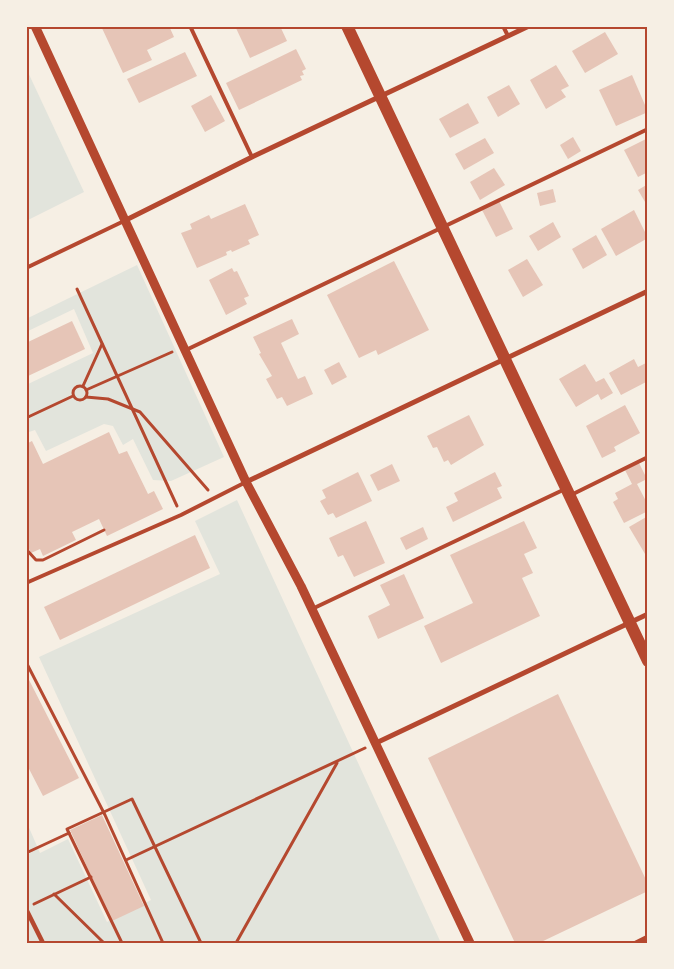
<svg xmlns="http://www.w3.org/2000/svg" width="674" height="969" viewBox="0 0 674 969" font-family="Poppins,sans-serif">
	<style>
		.green { fill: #e2e4dc }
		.building { fill: #e6c5b7 }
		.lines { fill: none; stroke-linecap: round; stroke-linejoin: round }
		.path { stroke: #b5482f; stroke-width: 3 }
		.service { stroke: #b5482f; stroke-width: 4 }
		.pedestrian { stroke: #b5482f; stroke-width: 4.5 }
		.minor { stroke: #b5482f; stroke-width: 5 }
		.tertiary { stroke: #b5482f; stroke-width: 9 }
		.primary { stroke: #b5482f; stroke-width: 12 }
		.neatline { fill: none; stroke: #b5482f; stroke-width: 2 }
	</style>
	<rect width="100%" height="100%" fill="#f6efe4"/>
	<g class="green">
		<path d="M26 68 84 192 26 221Z"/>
		<path d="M137 265 224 457 171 481 153 480 133 439 123 445 113 426 104 424 46 451 35 430 26 433V385L93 353 74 309 26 332V319Z"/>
		<path d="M237 500 441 943H26L27 823 40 853 68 839 107 922 151 900 39 657 220 574 195 521Z"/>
	</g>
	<g class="building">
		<path d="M101 26H169L174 37 147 50 152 60 123 73Z"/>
		<path d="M235 26H280L287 41 250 58Z"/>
		<path d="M605 32 618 54 585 73 572 51Z"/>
		<path d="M296 49 306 69 302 71 304 75 300 76 302 80 239 110 226 83Z"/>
		<path d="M185 52 197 76 139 103 127 79Z"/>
		<path d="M556 65 569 86 561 90 566 97 546 109 530 80Z"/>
		<path d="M632 75 648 112 616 126 599 90Z"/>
		<path d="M509 85 520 104 498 117 487 97Z"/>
		<path d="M211 95 225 121 205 132 191 106Z"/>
		<path d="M468 103 479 123 450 138 439 119Z"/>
		<path d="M573 137 581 151 568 159 560 145Z"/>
		<path d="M485 138 494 153 464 170 455 154Z"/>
		<path d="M648 138V172L638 177 624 150Z"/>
		<path d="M494 168 505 185 480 200 470 182Z"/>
		<path d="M648 184V207L638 190Z"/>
		<path d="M553 189 556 202 540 206 537 193Z"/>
		<path d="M499 201 513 229 496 237 482 210Z"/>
		<path d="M245 204 259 235 248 240 250 244 232 252 231 250 226 252 227 255 197 268 181 233 192 229 190 224 209 215 211 219Z"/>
		<path d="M634 210 648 238 616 256 601 229Z"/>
		<path d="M553 222 561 237 538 251 529 236Z"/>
		<path d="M596 235 607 255 583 269 572 249Z"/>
		<path d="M527 259 543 285 523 297 508 270Z"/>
		<path d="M394 261 429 330 378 355 376 350 359 358 327 295Z"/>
		<path d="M232 268 234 272 237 271 249 296 244 298 247 304 226 315 209 280Z"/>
		<path d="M292 319 299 334 281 343 298 379 305 376 313 394 287 406 282 397 277 399 266 379 272 376 259 354 261 353 253 337Z"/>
		<path d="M72 321 85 349 26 377V343Z"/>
		<path d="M634 359 638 367 648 362V381L621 395 609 373Z"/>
		<path d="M339 362 347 377 332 385 324 370Z"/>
		<path d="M585 364 596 382 604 378 613 393 601 400 598 394 576 407 559 379Z"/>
		<path d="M625 405 640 433 614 447 616 451 602 458 586 426Z"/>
		<path d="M469 415 484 445 451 465 448 460 444 462 437 447 433 448 427 436Z"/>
		<path d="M109 432 119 454 127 451 148 494 154 491 163 509 107 536 99 519 72 532 76 540 43 556 40 549 31 553 26 543V444L32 441 43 464Z"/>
		<path d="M639 463 647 479 637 484 648 505V511L624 523 613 502 618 499 615 493 632 484 625 470Z"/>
		<path d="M392 464 400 481 378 491 370 475Z"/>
		<path d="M358 472 372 501 336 518 333 513 328 515 320 501 326 498 322 490Z"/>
		<path d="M495 472 502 486 497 488 502 498 453 522 446 507 458 501 454 493Z"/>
		<path d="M648 516V559L629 527Z"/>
		<path d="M366 521 385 563 354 577 343 555 338 557 329 538Z"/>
		<path d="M524 521 537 548 524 554 533 573 522 578 540 616 441 663 424 626 473 603 450 555Z"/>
		<path d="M423 527 428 539 406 550 400 538Z"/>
		<path d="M195 535 210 568 60 640 44 607Z"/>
		<path d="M404 574 424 618 378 639 368 616 390 605 380 585Z"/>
		<path d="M26 674 79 778 43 796 26 763Z"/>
		<path d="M558 694 648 884V891L539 943H515L428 758Z"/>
		<path d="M102 815 144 906 112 921 70 830Z"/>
	</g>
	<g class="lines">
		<g class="path">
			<path d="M77 289 177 506"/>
			<circle cx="80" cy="393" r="7"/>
			<path d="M83 386 102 344"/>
			<path d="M86 390 172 352"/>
			<path d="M86 397 108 399 140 412 208 490"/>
			<path d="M26 418 73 396"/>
			<path d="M26 549 36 560H43L104 530"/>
			<path d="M26 662 105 815 163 943"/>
			<path d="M26 853 69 833"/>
			<path d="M126 860 365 748"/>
			<path d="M54 894 104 943"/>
			<path d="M34 904 91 877"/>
			<path d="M122 943 67 829 132 799 201 943"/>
			<path d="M236 943 337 763"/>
		</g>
		<g class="service">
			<path d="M190 26 252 157"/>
			<path d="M503 26 508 36"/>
			<path d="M26 268 124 221"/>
			<path d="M186 350 648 129"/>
			<path d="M571 495 648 457"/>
			<path d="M26 583 181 515 246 482"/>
			<path d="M26 600V601"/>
			<path d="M312 609 563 490"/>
		</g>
		<path class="pedestrian" d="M26 909 43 943"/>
		<g class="minor">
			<path d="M126 220 252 157 529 26"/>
			<path d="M246 482 648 291"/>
			<path d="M376 743 648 614"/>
			<path d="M636 943 648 937"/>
		</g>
		<path class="tertiary" d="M35 26 246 482 301 586 470 943"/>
		<path class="primary" d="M347 26 648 661"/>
	</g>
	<rect width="674" height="969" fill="none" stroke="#f6efe4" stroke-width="55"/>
	<rect x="28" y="28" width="618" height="914" class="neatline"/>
</svg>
